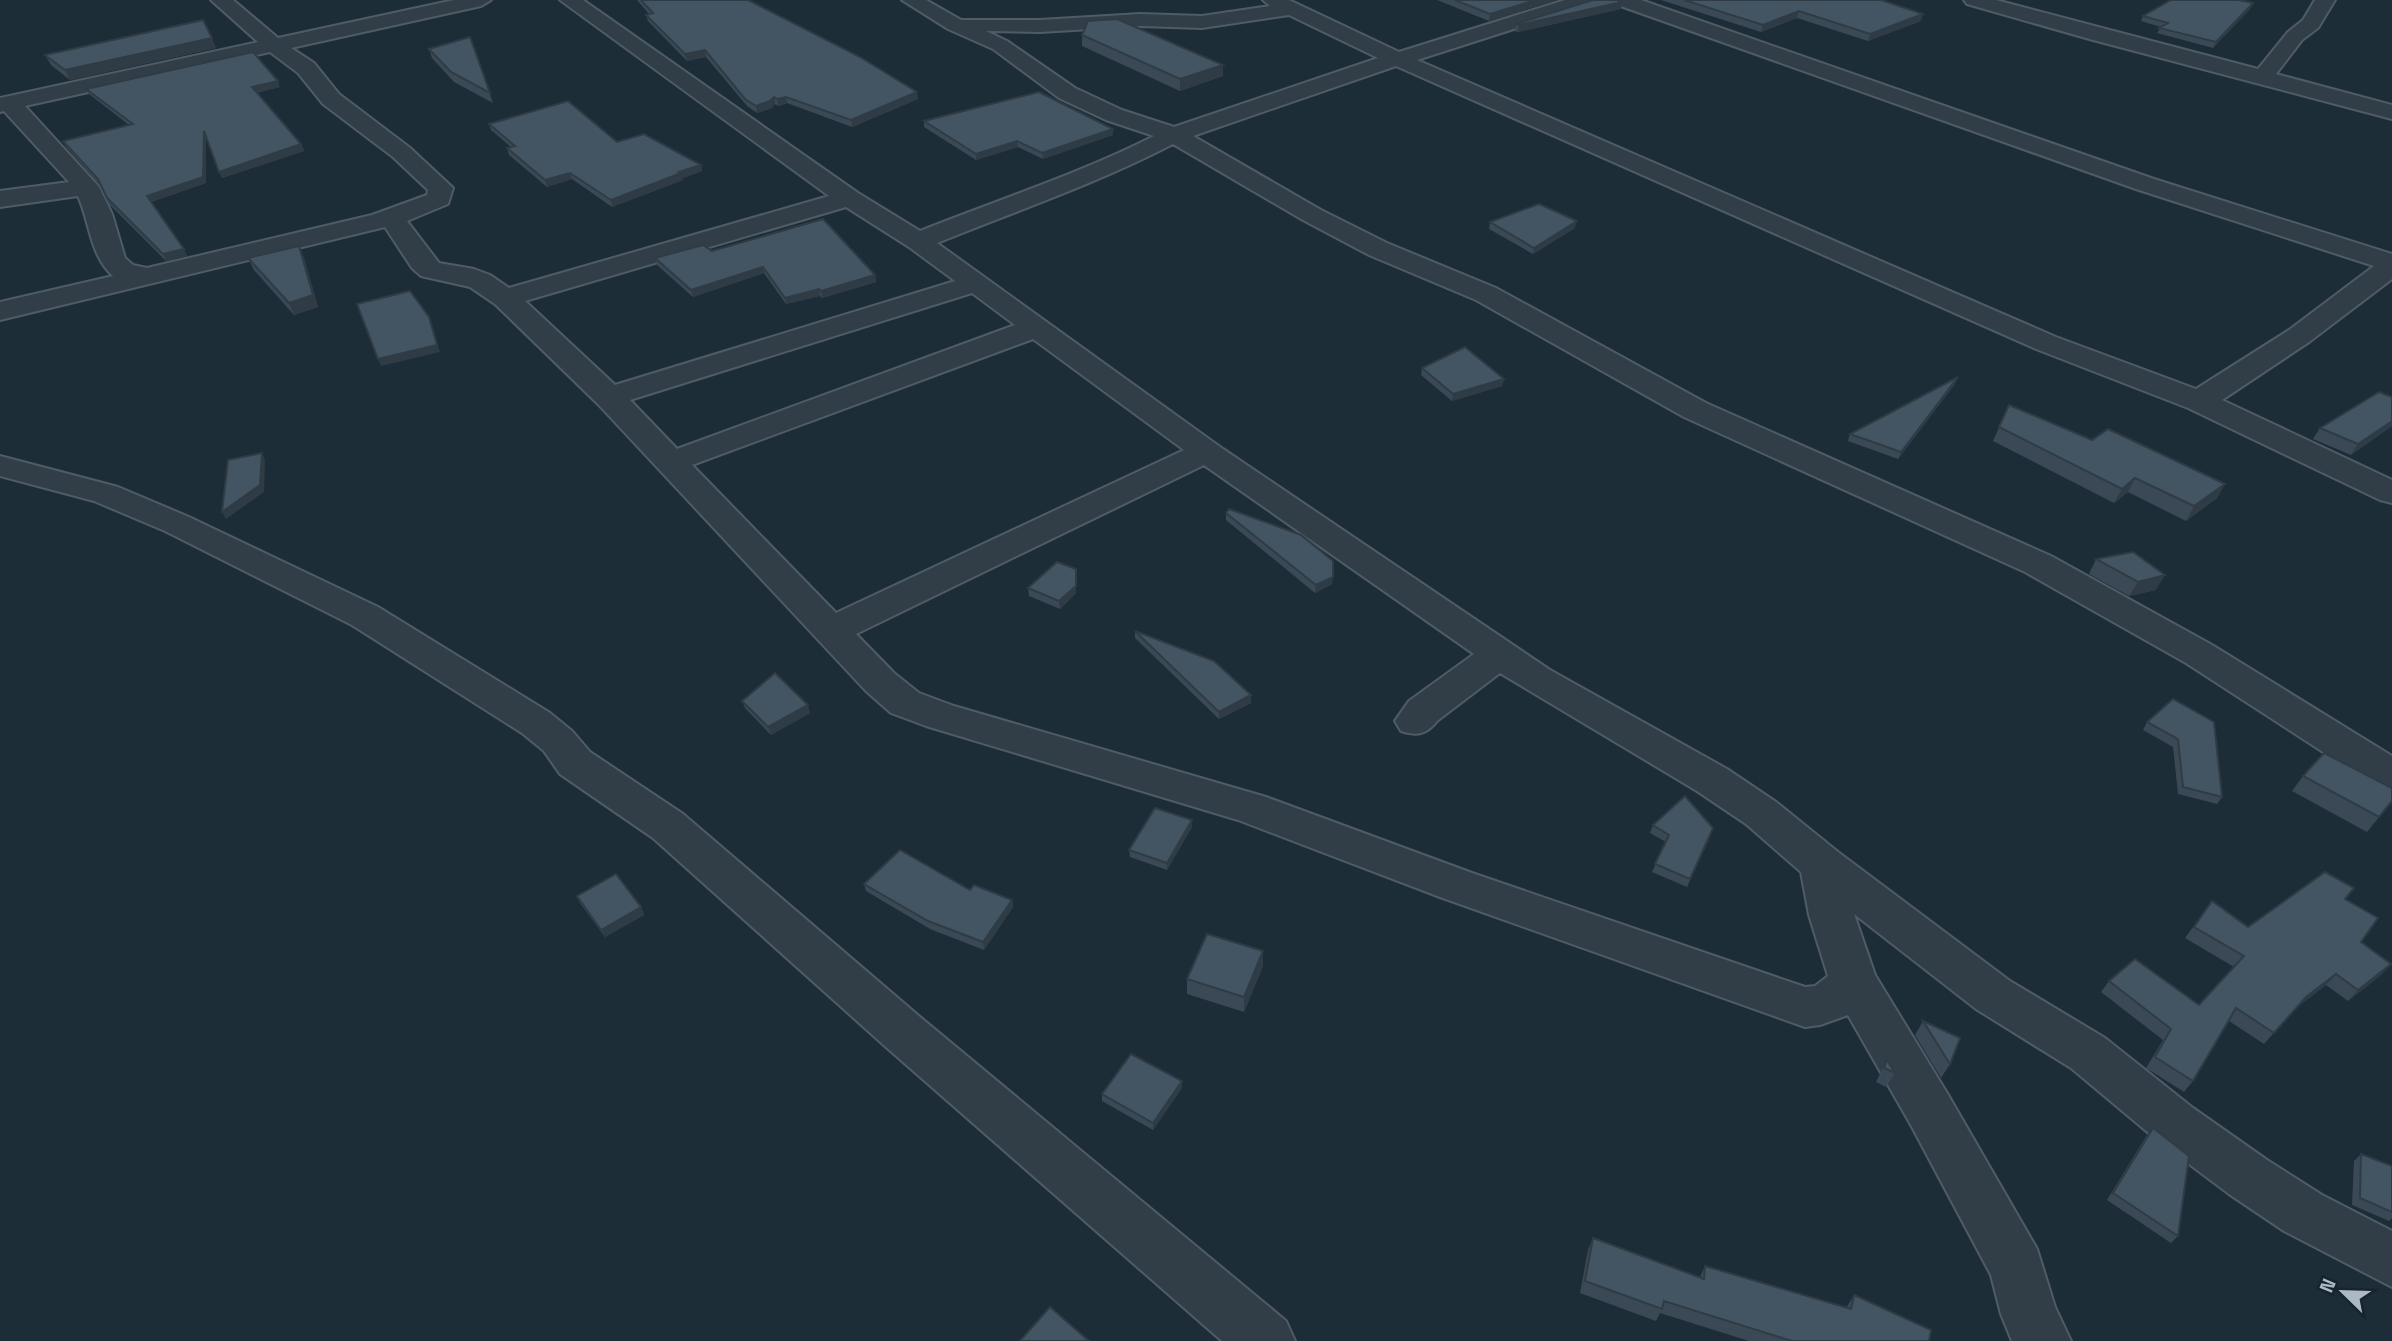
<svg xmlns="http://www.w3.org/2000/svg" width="2392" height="1341" viewBox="0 0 2392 1341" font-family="'Space Grotesk',sans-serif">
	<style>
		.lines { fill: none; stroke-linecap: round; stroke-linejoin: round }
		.minor-casing { stroke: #4f5c67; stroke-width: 4 }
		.minor { fill: #313e48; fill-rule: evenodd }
		.wall { fill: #3a4955 }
		.shaded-wall { fill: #2f3c45 }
		.building { fill: #435563; stroke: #2f3c45; stroke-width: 2 }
	</style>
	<rect width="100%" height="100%" fill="#1d2d38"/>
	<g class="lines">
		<defs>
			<g id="minor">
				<path d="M211 0H233L278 38 454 0H491L481 6 291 48 314 63 339 94 409 147 453 188 448 204 407 221 439 263 474 269 490 275 509 288 829 196 560 0H583L858 193 920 231C998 200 1079 174 1154 136L1106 120 1059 98 993 49 948 29 902 0H926L961 20H1040L1140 14 1202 16 1270 6 1263 0H1289L1399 52 1565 0H1595L1592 4 1417 60 2056 337 2196 389 2289 330 2374 266 2136 189 1615 4 1612 0H1641L2154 179 2392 254V279L2309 342 2222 400 2392 480V503L2380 500 2188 408 2036 349 1396 66 1193 136 1321 210 1387 243 1496 288 1706 403 2051 556 2212 645 2392 756V791L2377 787 2186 663 2025 572 1684 417 1476 300 1369 255 1303 220 1173 144C1098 183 1016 211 937 243L1223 449 1550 670 1727 769 1776 802 1838 852 2010 981 2105 1038 2193 1108 2267 1160 2322 1195 2392 1231V1287L2284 1231 2229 1194 2157 1140 2071 1068 1976 1009 1854 914 1875 975 1947 1093 2037 1249 2055 1307 2071 1341H2012L2001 1314 1991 1275 1911 1125 1848 1015 1820 1025 1805 1027 1440 897 1238 820 926 726 891 713 866 691 598 404 495 304 470 287 421 276 412 268 385 227 0 320V302L113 276C90 256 90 222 78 196L0 207V191L69 182 4 111 0 112V98L258 42ZM1289 15 1378 58 1174 127 1122 110 1075 88 1007 41 986 31 1040 32 1140 26 1202 28ZM270 52 298 73 323 104 393 157 428 190 427 195 372 215 147 268 133 265 125 258 112 214 99 187 25 106ZM846 207 909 247 955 281 615 385 525 301ZM972 293 1015 325 677 449 630 400ZM1033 339 1184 450 836 613 692 465ZM1204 465 1474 654 1409 701 1395 721 1401 731C1417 736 1426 735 1437 721L1500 673 1697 791 1746 824 1801 872 1809 915 1828 976 1815 986 1805 987 1472 873 1266 797 954 706 919 693 894 673 856 634Z"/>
				<path d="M1964 0H1996L2258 69 2288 32 2303 20 2315 0H2335L2318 28 2302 40 2276 74 2392 105V119L2093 40 1967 4Z"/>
				<path d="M0 456 118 487 189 517 378 607 550 713 572 731 590 752 683 814 920 1017 1286 1321 1295 1341H1222L886 1047 653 838 560 774 544 751 522 733 352 625 165 531 94 501 0 476Z"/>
			</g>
		</defs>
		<use href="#minor" class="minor-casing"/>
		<use href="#minor" class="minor"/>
	</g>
	<g class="wall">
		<path d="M637 0H748L918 99 852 127 787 103 779 106 775 104 772 108 757 113 747 106 706 57 687 61 648 21 646 15 649 14Z"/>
		<path d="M1437 0H1556L1489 21Z"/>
		<path d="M1661 0H1881L1921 21 1868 41 1797 18 1761 32Z"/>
		<path d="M1622 2 1621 9 1518 32 1515 31 1516 24Z"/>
		<path d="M2253 3 2250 9 2213 48 2157 33 2161 27 2141 21 2143 16Z"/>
		<path d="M1082 35 1223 76 1180 91 1082 46Z"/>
		<path d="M470 37 493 103 454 82 432 58 429 49Z"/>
		<path d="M216 48 70 80 51 65 45 55Z"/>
		<path d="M280 87 256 93 301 144 304 151 222 178 206 138V183L151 202 187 256 166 261 110 205 100 185 66 147 63 141 129 125 89 94 86 89Z"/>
		<path d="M924 121 1113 129V135L1043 159 1018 147 976 160 924 127Z"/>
		<path d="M489 124 617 142 701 165 702 171 683 178V180L612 207 572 179 547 187 509 155 507 148 511 147 491 130Z"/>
		<path d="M1490 222 1575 228 1533 254 1489 229Z"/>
		<path d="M712 251 875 275 876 282 822 298 820 296 786 304 764 273 693 297 657 265 655 258Z"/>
		<path d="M248 258H304L318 307 294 315 254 270Z"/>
		<path d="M1422 368 1504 379 1502 386 1452 401 1421 375Z"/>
		<path d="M1955 384 1898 459 1848 441 1850 434Z"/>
		<path d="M2392 397V426L2351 455 2313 439 2320 428Z"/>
		<path d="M2009 405 2092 440 2225 484 2217 498 2186 521 2128 492 2114 503 1993 441Z"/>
		<path d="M1226 513 1332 584 1315 593 1226 520Z"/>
		<path d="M2096 559 2156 590 2129 596 2089 574Z"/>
		<path d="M1076 577V593L1060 609 1029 596 1028 588Z"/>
		<path d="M1135 631 1251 695V703L1219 719 1135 638Z"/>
		<path d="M2173 699 2222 797 2217 804 2178 794 2173 747 2143 730 2147 722Z"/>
		<path d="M742 701 810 713 771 735 745 708Z"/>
		<path d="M2303 776 2392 801 2367 832 2292 791Z"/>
		<path d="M1192 820V827L1167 870 1130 857 1129 850Z"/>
		<path d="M1653 825 1711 835 1687 887 1652 872 1666 842 1650 833Z"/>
		<path d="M864 884 970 890 1012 900 1013 907 984 950 930 929 866 891Z"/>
		<path d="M577 896 641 907 644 915 605 937 580 903Z"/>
		<path d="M2345 899 2361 942 2381 975 2348 1001 2326 985 2296 1008 2264 1044 2229 1021 2193 1081 2184 1092 2146 1068 2163 1040 2101 992 2109 981 2199 1005 2234 967 2185 938 2212 901 2248 927Z"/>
		<path d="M1263 966 1244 1012 1187 994V979Z"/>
		<path d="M1923 1021 1950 1064 1941 1078 1915 1035Z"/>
		<path d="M1887 1060 1895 1073 1886 1087 1876 1082Z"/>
		<path d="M1182 1081V1088L1153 1130 1102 1101V1094Z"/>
		<path d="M2153 1128 2178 1236 2171 1243 2107 1200 2147 1135Z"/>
		<path d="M2361 1154 2392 1166V1218L2389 1221 2352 1205 2354 1161Z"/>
		<path d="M1593 1238 1700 1277 1705 1266 1846 1308 1854 1295 1929 1341H1749L1660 1313 1656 1321 1580 1293 1588 1250Z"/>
	</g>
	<g class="shaded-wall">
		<path d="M1536 0H1556L1489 21 1490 14Z"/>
		<path d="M1622 2 1621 9 1518 32 1519 25Z"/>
		<path d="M2253 3 2250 9 2213 48 2216 42Z"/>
		<path d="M1799 11 1797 18 1761 32 1763 25Z"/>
		<path d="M1923 14 1921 21 1868 41 1870 34Z"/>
		<path d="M212 38 216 48 70 80 65 70Z"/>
		<path d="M705 50 706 57 687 61 685 54Z"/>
		<path d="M1223 65V76L1180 91V79Z"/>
		<path d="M278 81 280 87 254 93 252 87Z"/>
		<path d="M917 92 918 99 852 127 851 120Z"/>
		<path d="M774 97 775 104 772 108 757 113 756 106Z"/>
		<path d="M786 97 787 103 779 106 777 99Z"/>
		<path d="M1113 129V135L1043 159 1042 153Z"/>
		<path d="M204 131 206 137V183L150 202 147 196Z"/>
		<path d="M1017 141 1018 147 976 160V154Z"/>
		<path d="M301 144 304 151 222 178 219 172Z"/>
		<path d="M701 165 702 171 683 178V180L612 207 611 200Z"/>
		<path d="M570 173 572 179 547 187 545 180Z"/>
		<path d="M1577 221 1575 228 1533 254 1534 248Z"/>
		<path d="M299 246 304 258 318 307 294 315 289 303Z"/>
		<path d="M184 249 187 256 166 261 163 254Z"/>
		<path d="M763 267 764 273 693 297 691 290Z"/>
		<path d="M875 275 876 282 822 298 821 291Z"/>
		<path d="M819 289 820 296 786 304 785 298Z"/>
		<path d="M429 317 440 352 381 366 378 359Z"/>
		<path d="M1958 377 1955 384 1898 459 1901 452Z"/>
		<path d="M1504 379 1502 386 1452 401 1453 394Z"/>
		<path d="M2392 421V426L2351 455 2358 444Z"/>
		<path d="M262 453 265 460 264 492 226 519 222 512Z"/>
		<path d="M2135 478 2128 492 2114 503 2122 489Z"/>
		<path d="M2225 484 2217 498 2186 521 2194 506Z"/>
		<path d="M1076 569V593L1060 609 1059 601Z"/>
		<path d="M2165 575 2156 590 2129 596 2138 582Z"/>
		<path d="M1333 577 1332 584 1315 593 1316 585Z"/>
		<path d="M1251 695V703L1219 719V712Z"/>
		<path d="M808 705 810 713 771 735 768 727Z"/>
		<path d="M1192 820V827L1167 870V863Z"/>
		<path d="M1012 900 1013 907 984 950 983 942Z"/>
		<path d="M641 907 644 915 605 937 601 930Z"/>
		<path d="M1263 951V966L1244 1012V997Z"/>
		<path d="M2391 964 2381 975 2348 1001 2358 990Z"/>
		<path d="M2336 974 2326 985 2296 1008 2264 1044 2306 997Z"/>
		<path d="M1182 1081V1088L1153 1130V1123Z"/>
	</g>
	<g class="building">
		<path d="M641 0H748L860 57 917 92 851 120 786 97 777 99 774 97 770 101 756 106 745 99 705 50 685 54 646 15 653 13Z"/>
		<path d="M1455 0H1536L1490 14Z"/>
		<path d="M1593 0H1617L1622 2 1519 25 1516 24Z"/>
		<path d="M1684 0H1881L1923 14 1870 34 1799 11 1763 25Z"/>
		<path d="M2171 0H2239L2253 3 2216 42 2159 28 2168 23 2143 16Z"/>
		<path d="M1117 19 1223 65 1180 79 1082 35 1088 21Z"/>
		<path d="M203 20 212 38 65 70 45 55Z"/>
		<path d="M470 37 490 93 451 72 429 49Z"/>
		<path d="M253 52 278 81 252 87 301 144 219 172 204 131 203 177 147 196 184 249 163 254 107 198 98 179 63 141 133 124 86 89Z"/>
		<path d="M1039 92 1113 129 1042 153 1017 141 976 154 924 121Z"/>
		<path d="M568 101 617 142 644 134 701 165 679 172 681 173 611 200 570 173 545 180 507 148 515 146 489 124Z"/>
		<path d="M1539 204 1577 221 1534 248 1490 222Z"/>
		<path d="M823 219 875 275 821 291 819 289 785 298 763 267 691 290 655 258 703 245 712 251Z"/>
		<path d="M299 246 313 295 289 303 248 258Z"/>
		<path d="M410 291 429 317 437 345 378 359 357 304Z"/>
		<path d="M1465 347 1504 379 1453 394 1422 368Z"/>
		<path d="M1958 377 1901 452 1850 434Z"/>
		<path d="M2379 392 2392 397V421L2358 444 2320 428Z"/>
		<path d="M2009 405 2092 440 2108 429 2225 484 2194 506 2135 478 2122 489 1999 427Z"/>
		<path d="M262 453 260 485 222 512 228 460Z"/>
		<path d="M1229 509 1301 535 1333 561V577L1316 585 1226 513Z"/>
		<path d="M2133 552 2165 575 2138 582 2096 559Z"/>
		<path d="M1057 562 1076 569V586L1059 601 1028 588Z"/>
		<path d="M1135 631 1214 661 1251 695 1219 712Z"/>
		<path d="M775 673 808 705 768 727 742 701Z"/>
		<path d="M2173 699 2214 722 2222 797 2183 787 2178 739 2147 722Z"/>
		<path d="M2324 753 2392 788V801L2379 817 2303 776Z"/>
		<path d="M1685 796 1713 828 1690 879 1655 864 1669 835 1653 825Z"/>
		<path d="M1155 808 1192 820 1167 863 1129 850Z"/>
		<path d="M900 850 970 890 974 885 1012 900 983 942 928 921 864 884Z"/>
		<path d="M2325 872 2354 888 2345 899 2378 918 2361 942 2391 964 2358 990 2336 974 2306 997 2274 1033 2236 1008 2193 1081 2155 1057 2171 1029 2109 981 2135 959 2199 1005 2244 956 2194 927 2212 901 2248 927Z"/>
		<path d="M616 874 641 907 601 930 577 896Z"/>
		<path d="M1207 934 1263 951 1244 997 1187 979Z"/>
		<path d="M1923 1021 1960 1038 1950 1064Z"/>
		<path d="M1131 1054 1182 1081 1153 1123 1102 1094Z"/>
		<path d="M1887 1060 1895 1073 1884 1068Z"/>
		<path d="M2153 1128 2189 1156 2178 1236 2113 1193Z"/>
		<path d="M2361 1154 2392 1166V1212L2360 1198Z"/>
		<path d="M1593 1238 1704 1279 1705 1266 1851 1309 1854 1295 1931 1330 1929 1341H1792L1664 1301 1662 1309 1585 1281Z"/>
		<path d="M1050 1307 1089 1341H1020Z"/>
	</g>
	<g transform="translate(2343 1292) rotate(293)" stroke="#17232d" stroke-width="5" paint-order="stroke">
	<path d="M0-5L12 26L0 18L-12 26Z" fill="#abb9c6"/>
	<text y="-10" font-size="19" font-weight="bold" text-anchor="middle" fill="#abb9c6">N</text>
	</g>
</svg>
